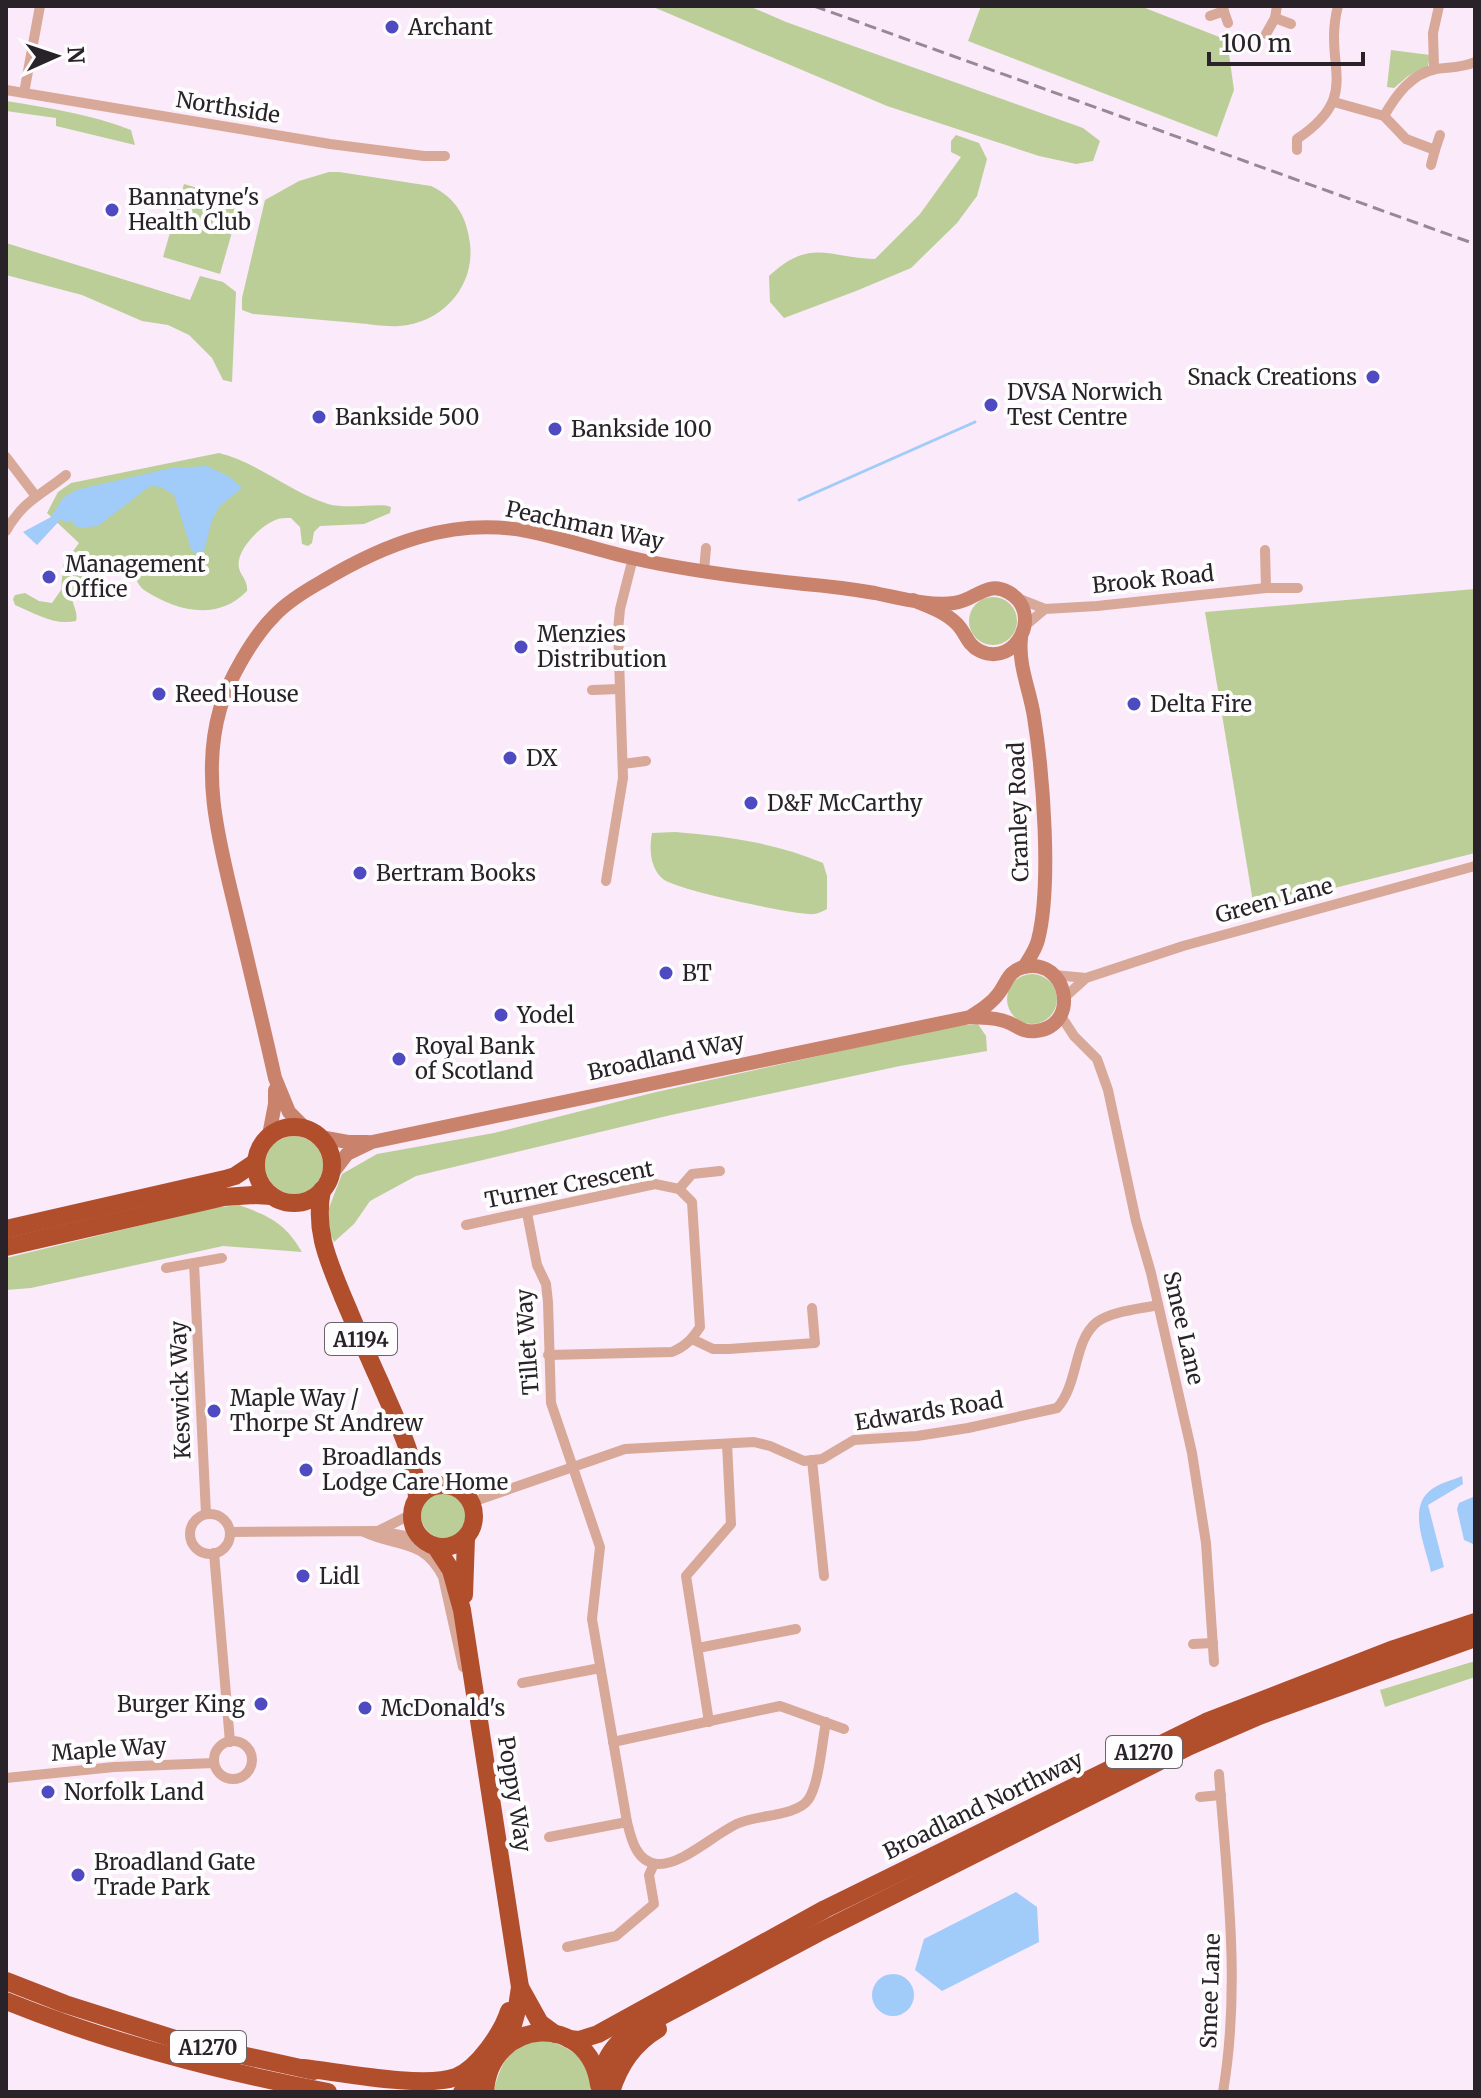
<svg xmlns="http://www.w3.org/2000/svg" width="1481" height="2098" viewBox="0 0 1481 2098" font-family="Merriweather,serif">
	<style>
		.green { fill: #bbce97 }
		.water { fill: #a1cbf8 }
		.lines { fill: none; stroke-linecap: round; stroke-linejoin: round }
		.stream { stroke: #a1cbf8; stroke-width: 3 }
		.street { stroke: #d8a898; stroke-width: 10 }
		.secondary { stroke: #c9836c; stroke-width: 14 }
		.highway { stroke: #b14f2d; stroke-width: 18 }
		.rail { stroke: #968995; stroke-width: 3; stroke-dasharray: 12 6; stroke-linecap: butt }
		.poi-dot { fill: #4f4ac1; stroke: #fdfdfd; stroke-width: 3 }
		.labels { text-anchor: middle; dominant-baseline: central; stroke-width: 8; stroke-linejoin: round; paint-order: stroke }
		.shield { fill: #fdfdfd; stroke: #696469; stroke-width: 2 }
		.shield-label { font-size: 20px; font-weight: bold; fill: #292229 }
		.poi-label { font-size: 22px; fill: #292229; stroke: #fdfdfd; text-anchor: start }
		.street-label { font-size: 22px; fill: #292229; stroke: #fdfdfd }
	</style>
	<rect width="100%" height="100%" fill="#fbeafa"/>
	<g class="green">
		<path d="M651 6H749L786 22 1083 128 1100 141 1093 161 1076 164 1039 156 887 106Z"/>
		<path d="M981 6H1140L1227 40 1234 90 1217 137 968 41Z"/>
		<path d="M1391 50 1430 55 1428 66 1408 76 1394 88 1387 87Z"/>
		<path d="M6 101C48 108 91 114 131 130L135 145 56 126V118L6 111Z"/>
		<path d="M956 135 979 143 987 159 977 196 957 223 911 268 856 291 784 318 770 302 769 276C811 237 828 258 875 259L920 214 961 157 951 152V141Z"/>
		<path d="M329 172H339L431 186C456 198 467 217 470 244 475 286 443 323 399 326 386 327 370 324 357 323 322 320 288 317 253 314L242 310V298L265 200 299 181Z"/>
		<path d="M184 184 241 201 220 274 163 257Z"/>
		<path d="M6 243 190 300 200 276 223 282 236 292 232 382 223 380 212 358 189 335 168 325 142 321 82 295 6 275Z"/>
		<path d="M219 453C259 463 290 492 328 504 349 510 380 502 391 507L390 513 364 524 320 526 314 532 312 543 308 546 302 544 300 527 291 518C289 518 279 518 278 519 262 524 235 550 239 568 241 577 248 580 247 591 217 622 176 611 144 590 137 585 137 576 128 572 113 565 79 574 73 591 69 602 79 610 76 621 55 626 34 613 15 605L13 599 15 595 25 593 39 601 52 603 61 590 63 565 79 543 47 513 58 492 71 483Z"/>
		<path d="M1475 589V853L1254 908 1205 612Z"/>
		<circle cx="993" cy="621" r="24"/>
		<path d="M675 832C725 836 776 843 823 863L827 876V909C821 912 816 915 809 914 788 913 676 890 663 879 650 868 649 849 652 833Z"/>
		<circle cx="1032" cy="999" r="25"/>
		<path d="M978 1024 986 1036 987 1051 900 1066 671 1115 416 1176 370 1201 354 1224 334 1242 328 1229 327 1213 342 1174 377 1154 494 1133 652 1093 953 1026Z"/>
		<circle cx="294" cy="1165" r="29"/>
		<path d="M239 1205C270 1216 286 1224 302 1252L223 1246 31 1288 6 1290V1258L212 1208Z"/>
		<circle cx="444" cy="1515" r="23"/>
		<path d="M1475 1661V1677L1385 1707 1380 1690Z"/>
		<path d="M544 2040C573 2046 590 2062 592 2092H493C502 2061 508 2045 544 2040Z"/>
	</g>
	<g class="water">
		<path d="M207 466 230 477 242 488 220 506 212 520 204 551 196 554 191 549 174 495 161 487 150 486 98 526 78 528 70 520 66 523 61 519 37 545 23 532 51 517 63 498 76 490 171 468Z"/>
		<path d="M1462 1476 1463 1484 1428 1505 1444 1567 1431 1572C1426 1547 1406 1507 1432 1489 1440 1483 1453 1480 1462 1476Z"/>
		<path d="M1475 1496V1544H1473L1464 1540 1457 1509 1459 1503Z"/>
		<path d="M1016 1892 1037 1907 1039 1942 942 1991 915 1970 924 1939Z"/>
		<circle cx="893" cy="1995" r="21"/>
	</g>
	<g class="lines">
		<path class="stream" d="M799 500 975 422"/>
		<g class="street">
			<path d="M1222 6 1228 23"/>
			<path d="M1210 16 1224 11"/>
			<path d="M1275 18 1291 24"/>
			<path d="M1266 34 1275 18 1277 6"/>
			<path d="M1434 69 1433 33 1439 6"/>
			<path d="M6 90 330 144 424 156H445"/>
			<path d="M24 93 40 6"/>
			<path d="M1334 102 1384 116 1406 139 1435 150 1440 135"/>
			<path d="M1384 116C1396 95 1411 74 1436 69 1450 67 1462 68 1475 62"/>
			<path d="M1297 150V139C1364 94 1322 67 1338 6"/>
			<path d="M1431 165 1435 150"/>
			<path d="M6 457 35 495"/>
			<path d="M6 531C24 500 40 496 66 475"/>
			<path d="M1265 550 1266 588"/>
			<path d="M704 571 706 548"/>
			<path d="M1017 598 1045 609 1097 606 1266 588H1298"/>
			<path d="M1026 625 1045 609"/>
			<path d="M592 690 620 689"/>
			<path d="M623 764 646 761"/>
			<path d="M606 881 623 778 618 630 620 609 633 558"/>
			<path d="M1054 975 1086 978"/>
			<path d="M1065 997 1086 978 1183 946 1475 866"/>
			<path d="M1061 1016 1074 1036 1097 1059 1108 1090 1136 1221 1151 1273 1192 1453 1206 1543 1214 1662"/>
			<path d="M679 1189 692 1174 720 1171"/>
			<path d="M527 1213 537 1265 546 1284 548 1302 551 1403 600 1547 592 1619 627 1822C631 1838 636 1862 657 1864 682 1866 715 1833 739 1823 757 1815 796 1816 808 1800 819 1785 822 1742 826 1722"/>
			<path d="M466 1225 655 1184 679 1189 692 1202 700 1327C692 1339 686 1346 672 1352L548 1355"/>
			<path d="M194 1263 206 1514"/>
			<path d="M166 1268 222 1258"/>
			<path d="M692 1339 713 1349H729L815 1343 812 1308"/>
			<path d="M812 1460 824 1576"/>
			<path d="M472 1502 625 1449 754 1442 770 1446 804 1461 822 1459 854 1440 917 1436 968 1428 1057 1408C1079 1384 1073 1341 1097 1322 1112 1311 1140 1309 1158 1305"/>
			<circle cx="210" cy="1534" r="20"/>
			<path d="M378 1531 412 1514"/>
			<path d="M230 1532 378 1531 422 1539"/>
			<path d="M364 1532C398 1548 423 1538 443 1577L463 1667"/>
			<path d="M214 1553 230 1742"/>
			<path d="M1193 1644 1213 1643"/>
			<path d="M698 1648 796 1629"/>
			<path d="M522 1683 600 1668"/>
			<path d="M709 1722 686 1576 731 1524 727 1444"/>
			<circle cx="233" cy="1760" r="19"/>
			<path d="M613 1742 780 1706 844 1729"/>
			<path d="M1219 1774C1227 1880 1241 1986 1223 2092"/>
			<path d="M6 1778 114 1767 214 1763"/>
			<path d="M1200 1797 1221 1795"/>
			<path d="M549 1837 627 1822"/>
			<path d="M567 1947 616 1936 654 1904 649 1875 654 1864"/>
		</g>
		<g class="secondary">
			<path d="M1021 638C1018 666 1030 690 1034 717 1043 774 1052 885 1038 940 1036 949 1029 959 1024 967"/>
			<path d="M305 1128 289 1112 275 1078C263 1024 250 970 237 916 221 848 200 779 220 709 228 680 253 637 274 616 287 602 305 591 321 582 384 544 452 517 527 531 562 538 597 550 632 558 688 571 746 578 804 584 828 586 851 589 875 593 900 598 929 606 954 603 975 601 986 580 1008 592 1044 611 1017 668 980 651 967 645 966 633 957 624 945 612 928 606 913 600"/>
			<path d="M269 1135 275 1104V1090"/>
			<path d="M320 1137 348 1142H368"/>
			<path d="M331 1175 347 1154 372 1142 970 1017C982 1018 996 1017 1007 1022 1018 1026 1023 1033 1036 1031 1081 1026 1068 957 1024 967 1009 970 1007 982 999 993 992 1003 981 1010 970 1017"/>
		</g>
		<g class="highway">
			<circle cx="294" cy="1165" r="38"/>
			<path d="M322 1190C314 1230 328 1260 343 1297 355 1325 367 1354 380 1382 396 1420 416 1456 417 1498"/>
			<path d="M6 1229 225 1179 235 1176 256 1162"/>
			<path d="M6 1247 224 1197 253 1195 272 1196"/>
			<circle cx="443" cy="1516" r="31"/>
			<path d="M436 1547 451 1570 462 1610 520 1987 516 2014 508 2043"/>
			<path d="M464 1595 466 1538"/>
			<path d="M6 1981 65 2004 191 2044 314 2071"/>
			<path d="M520 1987 540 2023 555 2034"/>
			<path d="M6 2001C110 2043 218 2071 328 2092"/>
			<path d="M569 2039 579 2040 598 2034 825 1909 1206 1722 1394 1649 1475 1622"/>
			<path d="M303 2068C339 2072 424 2089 456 2077 478 2068 502 2033 509 2011"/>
			<path d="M599 2082C604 2061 611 2048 628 2034L818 1933 1190 1746 1259 1716 1475 1638"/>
			<path d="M462 2092 476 2085 486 2076"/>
			<path d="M485 2092C490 2017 589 2011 599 2085"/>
			<path d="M611 2092C619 2065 633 2044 658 2029"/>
		</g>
		<path class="rail" d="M814 6 1475 244"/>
	</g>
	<g class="poi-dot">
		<circle cx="392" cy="27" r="8"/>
		<circle cx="112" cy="210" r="8"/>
		<circle cx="1373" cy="377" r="8"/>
		<circle cx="991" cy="405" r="8"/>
		<circle cx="319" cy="417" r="8"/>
		<circle cx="555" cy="429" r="8"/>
		<circle cx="49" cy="577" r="8"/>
		<circle cx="521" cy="647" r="8"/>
		<circle cx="159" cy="694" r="8"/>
		<circle cx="1134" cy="704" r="8"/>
		<circle cx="510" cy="758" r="8"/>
		<circle cx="751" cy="803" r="8"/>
		<circle cx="360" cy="873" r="8"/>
		<circle cx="666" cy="973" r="8"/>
		<circle cx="501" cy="1015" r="8"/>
		<circle cx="399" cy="1059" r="8"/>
		<circle cx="214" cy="1411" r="8"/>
		<circle cx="306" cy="1470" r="8"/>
		<circle cx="303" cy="1576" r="8"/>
		<circle cx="261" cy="1704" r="8"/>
		<circle cx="365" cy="1708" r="8"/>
		<circle cx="48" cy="1792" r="8"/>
		<circle cx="78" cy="1875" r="8"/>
	</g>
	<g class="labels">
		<g class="shield">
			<rect x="325" y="1323" width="72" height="32" rx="6"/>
			<rect x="1106" y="1736" width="76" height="32" rx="6"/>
			<rect x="170" y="2031" width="76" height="32" rx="6"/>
		</g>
		<g class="shield-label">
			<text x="361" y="1339">A1194</text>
			<text x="1144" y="1752">A1270</text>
			<text x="208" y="2047">A1270</text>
		</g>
		<g class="poi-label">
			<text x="408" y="27">Archant</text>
			<text x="128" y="197">Bannatyne's<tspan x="128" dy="25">Health Club</tspan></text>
			<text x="1357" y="377" text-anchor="end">Snack Creations</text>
			<text x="1007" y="392">DVSA Norwich<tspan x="1007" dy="25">Test Centre</tspan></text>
			<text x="335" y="417">Bankside 500</text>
			<text x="571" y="429">Bankside 100</text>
			<text x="65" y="564">Management<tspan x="65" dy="25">Office</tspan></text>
			<text x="537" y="634">Menzies<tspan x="537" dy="25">Distribution</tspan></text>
			<text x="175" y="694">Reed House</text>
			<text x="1150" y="704">Delta Fire</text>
			<text x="526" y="758">DX</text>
			<text x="767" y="803">D&amp;F McCarthy</text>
			<text x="376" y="873">Bertram Books</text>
			<text x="682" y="973">BT</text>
			<text x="517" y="1015">Yodel</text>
			<text x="415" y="1046">Royal Bank<tspan x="415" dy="25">of Scotland</tspan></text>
			<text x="230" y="1398">Maple Way /<tspan x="230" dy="25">Thorpe St Andrew</tspan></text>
			<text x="322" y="1457">Broadlands<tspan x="322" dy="25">Lodge Care Home</tspan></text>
			<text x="319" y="1576">Lidl</text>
			<text x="245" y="1704" text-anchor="end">Burger King</text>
			<text x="381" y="1708">McDonald's</text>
			<text x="64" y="1792">Norfolk Land</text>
			<text x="94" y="1862">Broadland Gate<tspan x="94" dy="25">Trade Park</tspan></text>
		</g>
		<g class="street-label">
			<text transform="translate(228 107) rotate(9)">Northside</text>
			<text transform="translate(585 525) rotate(12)">Peachman Way</text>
			<text transform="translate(1153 579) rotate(-6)">Brook Road</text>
			<text transform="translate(1018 812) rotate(-92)">Cranley Road</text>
			<text transform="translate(1274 900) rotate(-15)">Green Lane</text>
			<text transform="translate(666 1056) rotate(-12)">Broadland Way</text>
			<text transform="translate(569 1184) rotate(-11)">Turner Crescent</text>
			<text transform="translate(1184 1328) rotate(77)">Smee Lane</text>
			<text transform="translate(527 1342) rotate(-94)">Tillet Way</text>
			<text transform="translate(180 1390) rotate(-92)">Keswick Way</text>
			<text transform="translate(929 1411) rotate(-9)">Edwards Road</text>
			<text transform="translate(109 1749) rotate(-4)">Maple Way</text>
			<text transform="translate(515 1794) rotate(81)">Poppy Way</text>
			<text transform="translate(983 1805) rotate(-26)">Broadland Northway</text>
			<text transform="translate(1210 1991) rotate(-88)">Smee Lane</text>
		</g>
	</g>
	<rect width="1481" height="2098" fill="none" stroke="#292229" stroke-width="16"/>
	<g transform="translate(56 56) rotate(87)" stroke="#fdfdfd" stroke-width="6" paint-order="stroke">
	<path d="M0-6L14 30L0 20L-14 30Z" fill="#292229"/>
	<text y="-12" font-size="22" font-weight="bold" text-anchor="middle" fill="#292229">N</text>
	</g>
	<path d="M1209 52v12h154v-12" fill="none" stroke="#292229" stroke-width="4"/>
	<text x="1221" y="52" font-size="24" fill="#292229" stroke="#fdfdfd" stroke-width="6" paint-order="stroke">100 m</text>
</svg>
